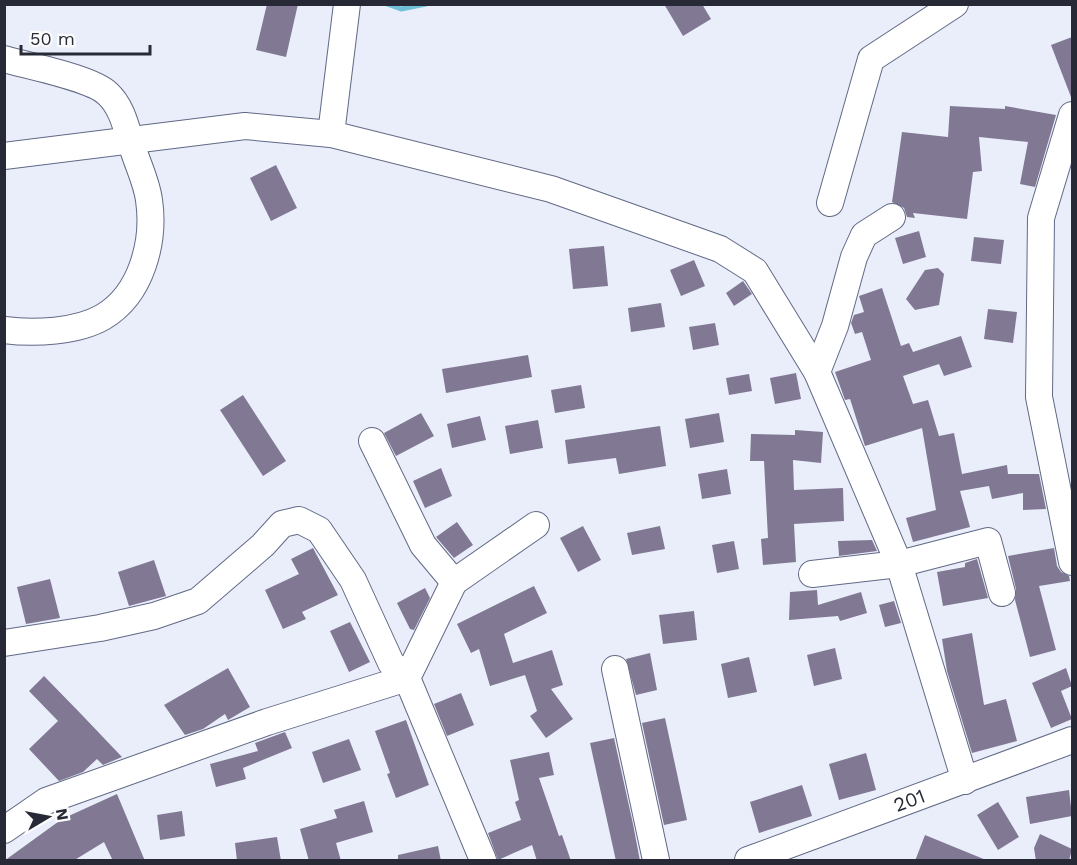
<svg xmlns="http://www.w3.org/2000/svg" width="1077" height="865" viewBox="0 0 1077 865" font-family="'Work Sans',sans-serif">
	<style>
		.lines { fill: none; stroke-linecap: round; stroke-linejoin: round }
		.stream { stroke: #70c1d8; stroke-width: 5 }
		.building { fill: #817894 }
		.minor-casing { stroke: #616985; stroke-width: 28 }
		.minor { stroke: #fff; stroke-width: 26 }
		.labels { text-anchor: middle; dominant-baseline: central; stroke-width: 4.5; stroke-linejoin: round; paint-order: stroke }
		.street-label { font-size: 20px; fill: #272a36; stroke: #fcfcfc }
	</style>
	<rect width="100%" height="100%" fill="#eaeefb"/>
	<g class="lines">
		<path class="stream" d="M387 4 401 9 426 4"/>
	</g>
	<g class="building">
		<path d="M267 4H298L286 57 256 50Z"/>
		<path d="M664 4H702L711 19 683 36Z"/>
		<path d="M1072 37V97H1071L1051 45Z"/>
		<path d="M950 106 1005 109V106L1056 115 1035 187 1020 184 1028 142 979 137 982 171 973 172 967 219 913 213 915 218 907 217 904 208 892 202 902 132 948 137Z"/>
		<path d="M276 165 297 208 271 221 250 178Z"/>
		<path d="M919 231 926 257 903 264 895 238Z"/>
		<path d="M974 237 1004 240 1001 264 971 261Z"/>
		<path d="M604 246 608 286 573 289 569 249Z"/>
		<path d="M694 260 705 286 681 296 670 270Z"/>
		<path d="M938 268 944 274 939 305 915 310 906 299 925 270Z"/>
		<path d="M743 281 752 294 734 306 726 293Z"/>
		<path d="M882 288 901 346 909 343 913 352 961 336 972 367 944 376 939 364 903 376 913 404 928 400 939 436 954 433 962 474 1007 465 1008 474H1039L1046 509 1023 510V493L992 499 989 486 960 491 970 527 913 542 906 518 936 510 922 428 865 446 850 399 845 400 835 372 871 360 862 332 855 334 851 323 854 315 864 312 859 296Z"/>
		<path d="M661 303 665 327 631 332 628 308Z"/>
		<path d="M988 309 1017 312 1013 343 984 339Z"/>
		<path d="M715 323 719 345 693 350 689 327Z"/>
		<path d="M528 355 532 377 446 393 442 369Z"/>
		<path d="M796 373 801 399 775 404 770 378Z"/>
		<path d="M749 374 752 391 729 395 726 378Z"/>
		<path d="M581 385 585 408 555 413 551 390Z"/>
		<path d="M243 395 286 461 263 476 220 410Z"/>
		<path d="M421 413 434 436 396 456 384 433Z"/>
		<path d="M719 413 724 442 690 448 685 419Z"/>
		<path d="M480 416 486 440 452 448 447 424Z"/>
		<path d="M538 420 543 448 510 454 505 426Z"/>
		<path d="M660 426 666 466 619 474 616 458 568 464 565 440Z"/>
		<path d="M795 430 823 432 821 463 793 460 794 490 843 488 844 521 794 524 796 562 763 565 761 539 768 538 764 461H750L751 434 795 435Z"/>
		<path d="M441 468 452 496 425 508 413 481Z"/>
		<path d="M727 469 731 494 702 499 698 474Z"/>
		<path d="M457 522 473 545 454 558 436 537Z"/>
		<path d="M583 526 601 560 578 572 560 538Z"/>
		<path d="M660 526 665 549 632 555 627 533Z"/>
		<path d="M872 540 877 551 839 556 838 541Z"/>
		<path d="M734 541 739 569 717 573 712 545Z"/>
		<path d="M313 548 338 595 302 612 306 619 283 629 265 590 299 574 291 559Z"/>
		<path d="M1054 548 1057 566 1061 572 1069 576 1070 581 1039 586 1056 650 1030 657 1015 600 1016 589 1008 556Z"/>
		<path d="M977 559 988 598 943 606 937 572 965 567V563Z"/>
		<path d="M154 560 166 596 129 606 118 572Z"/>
		<path d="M50 579 60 618 26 624 17 587Z"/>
		<path d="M534 586 547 613 504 634 513 663 552 650 563 685 551 689 573 719 546 738 530 716 537 711 525 675 490 686 479 649 471 653 457 624Z"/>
		<path d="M425 588 430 598 414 630 410 629 397 603Z"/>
		<path d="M817 590 818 605 861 592 867 613 840 621 838 616 789 620 790 592Z"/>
		<path d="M894 601 901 623 885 627 879 605Z"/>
		<path d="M694 611 697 640 663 644 659 615Z"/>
		<path d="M350 622 370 662 349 672 330 631Z"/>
		<path d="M972 633 984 705 1006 699 1017 741 972 753 947 671 942 639Z"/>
		<path d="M835 648 842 679 814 686 807 655Z"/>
		<path d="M650 653 657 690 636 695 626 659Z"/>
		<path d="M749 657 757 692 728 698 721 664Z"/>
		<path d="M228 668 250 707 228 720 225 714 203 729 185 735 164 705Z"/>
		<path d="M1066 668 1072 686 1061 691 1072 719 1051 728 1032 683Z"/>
		<path d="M44 676 81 714 122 757 103 765 97 759 83 772 59 781 29 749 58 721 29 691Z"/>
		<path d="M461 693 474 725 447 736 434 704Z"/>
		<path d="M665 718 687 820 664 825 642 723Z"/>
		<path d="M406 720 429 785 396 798 387 774 390 773 375 731Z"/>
		<path d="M285 732 292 748 243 768 246 779 216 787 210 764 258 751 255 743Z"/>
		<path d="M614 738 633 824 640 861H616L590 743Z"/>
		<path d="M349 739 361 770 323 783 312 752Z"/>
		<path d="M549 752 554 775 539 778 559 836 562 835 571 861H537L532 845 498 860 488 833 521 820 515 802 519 800 510 760Z"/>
		<path d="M866 753 876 790 839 800 829 764Z"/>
		<path d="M802 785 812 816 759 833 750 802Z"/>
		<path d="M1069 790 1072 816 1030 824 1026 797Z"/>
		<path d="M117 794 145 861H113L104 842 73 861H4L62 819Z"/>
		<path d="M364 801 373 832 336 843 341 861H309L300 829 337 818 334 810Z"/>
		<path d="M998 802 1019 837 998 850 977 815Z"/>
		<path d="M182 811 185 836 160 840 157 815Z"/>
		<path d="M1040 834 1072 849 1069 861H1036L1034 848Z"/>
		<path d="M925 835 986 860V861H915Z"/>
		<path d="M277 837 281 861H237L235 843Z"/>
		<path d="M438 846 441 861H398V855Z"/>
	</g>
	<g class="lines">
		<defs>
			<g id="minor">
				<path d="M4 59C28 66 92 78 108 94 124 109 127 133 134 152 139 167 147 184 149 200 155 241 142 294 103 317 77 332 34 334 4 330"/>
				<path d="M1072 115 1041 218 1039 397 1072 562"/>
				<path d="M331 134 347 4"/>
				<path d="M4 156 245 126 331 134 551 189 720 249 755 271 817 372 899 564 965 781"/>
				<path d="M830 203 871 59 955 4"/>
				<path d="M817 372 835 326 854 257 864 235 892 217"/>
				<path d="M372 441 423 545 454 582"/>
				<path d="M812 574 899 564 988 541 1002 593"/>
				<path d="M4 643 100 628 154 616 198 601 263 545 282 524 299 520 319 530 353 580 391 663 407 678"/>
				<path d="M615 669 656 860"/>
				<path d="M4 830 46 801 267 722 407 678"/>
				<path d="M483 860 407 678 454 582 536 525"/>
				<path id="s1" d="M748 860 1072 740"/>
			</g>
		</defs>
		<use href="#minor" class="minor-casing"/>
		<use href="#minor" class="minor"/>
	</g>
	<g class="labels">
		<g class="street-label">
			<text stroke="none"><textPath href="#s1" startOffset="172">201</textPath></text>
		</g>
	</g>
	<rect width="1077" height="865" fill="none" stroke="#272a36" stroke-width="12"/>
	<g transform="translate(48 817) rotate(80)" stroke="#fcfcfc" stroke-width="4.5" paint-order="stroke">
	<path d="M0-4.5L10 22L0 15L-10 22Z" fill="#272a36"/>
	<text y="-9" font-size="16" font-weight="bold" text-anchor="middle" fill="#272a36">N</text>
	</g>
	<path d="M21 45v9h129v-9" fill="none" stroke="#272a36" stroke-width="3"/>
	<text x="30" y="45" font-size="18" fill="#272a36" stroke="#fcfcfc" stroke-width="4.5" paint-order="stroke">50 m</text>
</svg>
